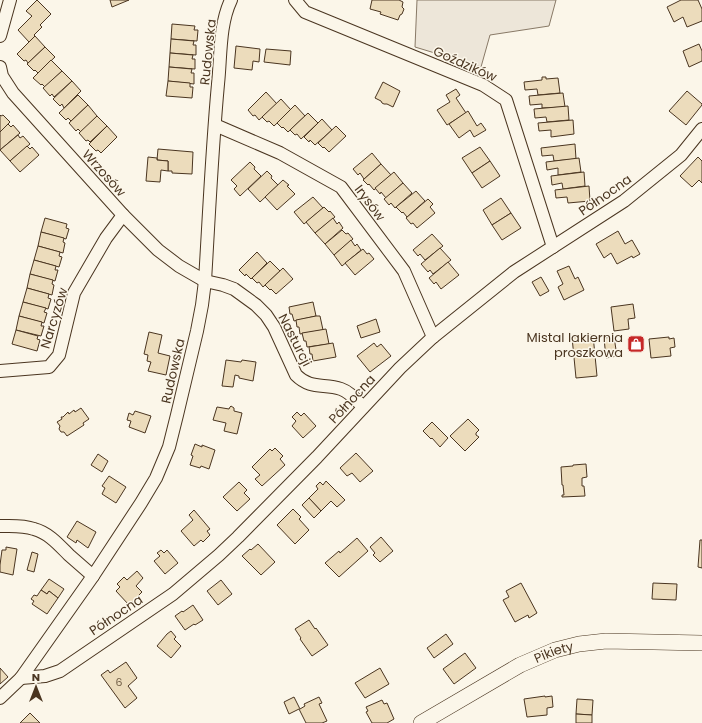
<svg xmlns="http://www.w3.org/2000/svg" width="702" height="723" viewBox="0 0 702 723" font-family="Poppins,sans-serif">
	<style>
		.green { fill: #ede6d9; stroke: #887966 }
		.building { fill: #ecdcbc; stroke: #4a3520 }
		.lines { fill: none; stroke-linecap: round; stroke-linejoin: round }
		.minor-casing { stroke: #4a3520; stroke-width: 14 }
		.tertiary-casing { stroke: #4a3520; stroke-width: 16 }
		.minor { stroke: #fbf6e9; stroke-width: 12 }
		.tertiary { stroke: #fbf6e9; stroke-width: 15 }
		.labels { text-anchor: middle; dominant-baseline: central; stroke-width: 3; stroke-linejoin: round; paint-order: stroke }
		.number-label { font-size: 11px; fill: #725f47 }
		.street-label { font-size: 13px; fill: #4a3520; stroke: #fbf6e9 }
		.poi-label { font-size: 13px; fill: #4a3520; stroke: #fbf6e9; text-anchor: end }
	</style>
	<rect width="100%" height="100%" fill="#fbf6e9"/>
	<path class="green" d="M417 0H556L549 26 490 35 481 67 415 47Z"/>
	<g class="building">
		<path d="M37 0 51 14 40 25 42 27 34 35 35 36 29 42 18 30 32 16 26 11Z"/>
		<path d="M110 0H129L112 7Z"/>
		<path d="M372 0H399L403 2 402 7 404 9 402 14 400 15 398 20 380 14 381 12 370 9Z"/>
		<path d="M681 0H698L702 9V21L687 27 683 17 674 22 667 7Z"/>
		<path d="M172 24 195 26 194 30H198L197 41 171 39Z"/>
		<path d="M35 36 45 47 28 63 26 60 24 61 17 54Z"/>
		<path d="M171 39 194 41 193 45H196V55L170 53Z"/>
		<path d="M699 44 702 51V61L689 67 683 51Z"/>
		<path d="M236 46 260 49 259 62 253 61 252 70 234 68Z"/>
		<path d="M45 47 55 57 38 73 35 70 34 71 27 64Z"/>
		<path d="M266 49 291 51 290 65 264 62Z"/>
		<path d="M170 53 193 55 192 59H195V69L169 67Z"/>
		<path d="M51 60 62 71 45 87 42 84 41 85 33 78Z"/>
		<path d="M169 67 192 69 191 73H194V84L168 81Z"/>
		<path d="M62 71 72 81 54 97 52 94 50 96 43 88Z"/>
		<path d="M542 77H546V79L558 78 560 93 538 95 537 89 525 90 524 82 542 80Z"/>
		<path d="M72 81 81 91 64 108 62 104 60 106 53 99Z"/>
		<path d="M168 81 190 83V87H193L192 98 166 96Z"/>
		<path d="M383 82 400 91 393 107 387 104H384L382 103 381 101 375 98Z"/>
		<path d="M456 89 460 95 456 98 466 113 447 125 437 110 450 102 446 95Z"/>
		<path d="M687 91 702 104V105L686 125 669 111Z"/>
		<path d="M266 92 277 104 259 120 255 115 253 116 248 110Z"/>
		<path d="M563 93 565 107 542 108V104L530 105 529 96Z"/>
		<path d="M78 95 88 105 71 121 68 118 66 120 59 113Z"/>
		<path d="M281 99 291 110 274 126 269 121 267 122 262 117Z"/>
		<path d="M88 105 97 116 81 132 78 129 76 131 69 123Z"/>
		<path d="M295 105 305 116 288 132 283 127 282 128 277 123Z"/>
		<path d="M568 106 569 120 547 122 546 117 535 118 534 109Z"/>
		<path d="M468 111 477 126 481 123 486 130 474 137 470 130 459 138 449 124Z"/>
		<path d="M308 113 318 123 301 139 297 134 295 135 290 130Z"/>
		<path d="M0 115 1 116 3 115 10 122 0 132Z"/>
		<path d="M97 116 107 126 90 142 88 140 86 141 79 133Z"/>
		<path d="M322 119 332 130 315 145 310 140 309 142 304 137Z"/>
		<path d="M573 120 574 134 551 137V130L539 131 538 123Z"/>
		<path d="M8 124 11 127 13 125 20 133 0 150V132Z"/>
		<path d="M107 126 117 137 101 153 98 150 96 151 89 144Z"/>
		<path d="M336 126 346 136 329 152 324 147 323 148 318 143Z"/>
		<path d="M18 135 20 138 23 136 30 144 10 161 0 150Z"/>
		<path d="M575 144 576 159 554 161 553 155 542 156 541 148Z"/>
		<path d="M27 146 30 149 32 147 39 155 20 172 10 161Z"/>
		<path d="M480 147 490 161 472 173 462 158Z"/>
		<path d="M158 149 193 152 192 174 172 173V171H168V161L157 160Z"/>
		<path d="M372 153 381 164 364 179 360 173 358 175 353 169Z"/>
		<path d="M148 157 157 158V160L168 161V171L161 170 160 182 146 181Z"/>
		<path d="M698 157 702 161V183L699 180 692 187 680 176Z"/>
		<path d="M579 158 581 172 558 175V168L547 170 546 162Z"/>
		<path d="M490 161 500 176 482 188 472 173Z"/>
		<path d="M250 162 255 167 254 169 261 176 240 196 234 189 237 186 231 180Z"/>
		<path d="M381 164 391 175 374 190 369 184 368 185 363 180Z"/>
		<path d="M267 171 272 176 271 178 278 185 260 202 248 189Z"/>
		<path d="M394 172 403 183 386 198 381 192 380 194 375 188Z"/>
		<path d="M584 172 585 186 563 189 562 183 552 185 551 176Z"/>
		<path d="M283 180 289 185 287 186 295 194 277 210 265 197Z"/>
		<path d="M403 183 412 193 395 208 391 203 389 205 384 199Z"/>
		<path d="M589 186 590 201 568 203 567 197 556 198 555 190Z"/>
		<path d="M416 191 425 201 407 217 403 212 402 213 396 207Z"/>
		<path d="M313 197 323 208 304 224 294 212Z"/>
		<path d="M501 198 511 213 492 225 483 210Z"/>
		<path d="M428 199 433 204 430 207 435 213 417 228 413 223 411 224 406 218Z"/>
		<path d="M324 207 329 212 330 211 335 217 315 233 306 222Z"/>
		<path d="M511 213 521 228 502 240 492 225Z"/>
		<path d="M45 218 67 224 66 228 69 229 66 239 41 232Z"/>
		<path d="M333 218 337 224 339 222 343 228 325 244 315 233Z"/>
		<path d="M342 230 346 234 348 233 353 239 334 255 325 244Z"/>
		<path d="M618 231 625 244 632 240 640 254 633 258 632 256 617 264 611 253 604 258 596 244Z"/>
		<path d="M41 232 64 238 63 242 65 243 63 253 38 246Z"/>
		<path d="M432 234 443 246 425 260 420 254 418 256 413 250Z"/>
		<path d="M351 240 355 246 357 244 361 250 342 266 334 255Z"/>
		<path d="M38 246 60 252 59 256 62 257 59 267 34 260Z"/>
		<path d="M440 248 451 260 433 274 430 270 428 272 421 264Z"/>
		<path d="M363 249 367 254 369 253 374 259 355 275 345 263Z"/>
		<path d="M257 252 267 263 251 279 246 274 245 276 239 270Z"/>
		<path d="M34 260 56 266 55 270H58L55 281 30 274Z"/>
		<path d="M270 261 280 271 263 287 259 282 257 283 252 278Z"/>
		<path d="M448 262 459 275 441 289 436 282 434 284 429 278Z"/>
		<path d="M569 266 575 279 578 277 584 290 564 300 558 287 563 284 557 271Z"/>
		<path d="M283 268 293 279 276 294 271 289 270 290 265 285Z"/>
		<path d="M30 274 53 280 52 284 54 285 52 295 27 288Z"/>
		<path d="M541 277 549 291 540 296 532 282Z"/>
		<path d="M27 288 49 294 48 298 51 299 48 309 23 302Z"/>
		<path d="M23 302 46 308 44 312 47 313 44 323 19 316Z"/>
		<path d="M313 302 316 316 294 321 292 314H290L289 307Z"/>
		<path d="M633 304 635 318 628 319 629 329 614 331 611 307Z"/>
		<path d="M19 316 42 322 41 326H44L41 336 16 330Z"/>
		<path d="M316 316H320L323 330 300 334 299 327H297L296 320Z"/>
		<path d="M376 319 380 332 361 338 357 326Z"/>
		<path d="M326 329 329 344 307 347 306 341H304L302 333Z"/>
		<path d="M16 330 38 336 37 339 40 340 37 351 12 344Z"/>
		<path d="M149 332 162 335 158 353 170 356 166 375 148 371 151 362 147 361 148 355 144 354Z"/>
		<path d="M593 335 597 376 576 378 572 337Z"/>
		<path d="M614 337 617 356 606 358 604 338Z"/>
		<path d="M669 337V339L674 338 675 347 670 348 671 356 651 358 649 339Z"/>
		<path d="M333 343 336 357 313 361 312 354H310L309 347Z"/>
		<path d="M374 343 377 347 381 344 391 356 370 372 357 356Z"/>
		<path d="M226 360 241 362 242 360 256 362 253 381 239 378V376L235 375 233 387 222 386Z"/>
		<path d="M231 406 234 408V411L242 413 237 434 224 431 226 423 213 420 217 407 229 409 230 407Z"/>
		<path d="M81 408 89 419 83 423 84 425 67 436 64 432H61L59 429 60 426 57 422 62 419 61 417H63L68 412 69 414 74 410 75 412Z"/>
		<path d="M135 411 151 416 145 433 129 427 131 421 127 420 129 413 133 415Z"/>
		<path d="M297 412 301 416 304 413 316 426 303 438 292 426 296 421 292 417Z"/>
		<path d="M468 419 479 430 476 433V435L479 437 465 451 450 436Z"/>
		<path d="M432 422 448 438 440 447 432 438 431 439 423 431Z"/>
		<path d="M195 444 202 447V445L215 450 209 469 201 466 200 468 190 465 193 456 191 455Z"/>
		<path d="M275 448 283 456 280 459 285 465 262 486 255 479 260 475 252 467 270 449 272 451Z"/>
		<path d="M356 453 373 471 360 482 352 473 347 476 340 468Z"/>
		<path d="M98 454 108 461 102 472 91 465Z"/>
		<path d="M586 464 587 477 582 478V486H584L585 496 562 497V495H564L563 485H562L561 467 573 466V465Z"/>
		<path d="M109 476 126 487 116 503 102 494 105 488 102 486Z"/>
		<path d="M326 481 345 500 337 507 331 501 321 511 309 498 318 489 316 486 320 482 323 485Z"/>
		<path d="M239 482 247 490 244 493 250 499 237 511 223 497Z"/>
		<path d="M309 498 321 511 314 518 302 505Z"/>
		<path d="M293 509 301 517 299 519 309 530 295 544 277 525Z"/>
		<path d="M194 510 210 529 207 531 210 535 203 542 201 540 194 546 181 531 193 520 189 515Z"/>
		<path d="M77 521 96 532 88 548 77 540 76 543 67 537Z"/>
		<path d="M381 537 393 551 380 562 373 555 375 553 370 547Z"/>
		<path d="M357 538 368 551 339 577 325 563 339 551 340 553Z"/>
		<path d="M700 540H702V568L698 567Z"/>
		<path d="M258 544 275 562 261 575 242 556 250 549 251 550Z"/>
		<path d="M6 547 17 549 13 575 0 572V565L2 550H6Z"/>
		<path d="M161 550 164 553 167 550 178 563 165 574 154 561 160 556 157 553Z"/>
		<path d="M32 552 38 554 34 572 27 570Z"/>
		<path d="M137 571 143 578 136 586 142 592 129 605 116 591 120 587 117 584 124 577 127 580Z"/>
		<path d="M49 579 64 589 58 598 49 591 47 594 41 590Z"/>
		<path d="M221 580 232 594 218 605 207 591Z"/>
		<path d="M521 583 537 613 529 618 528 615 515 622 503 600 509 597 506 591Z"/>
		<path d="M653 583 677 584 676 600 652 599Z"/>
		<path d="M41 590 47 594 49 591 58 598 47 614 32 604 34 601 31 599 34 595 37 596Z"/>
		<path d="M193 605 203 620 195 625 194 624 185 630 175 616 182 611 183 612Z"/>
		<path d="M309 620 315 629 316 628 328 645 312 656 300 639 301 638 295 629Z"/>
		<path d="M171 631 176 637 174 639 181 646 171 658 157 646 167 634Z"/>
		<path d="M446 634 453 644 434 658 427 648Z"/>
		<path d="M465 653 476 668 454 684 443 669Z"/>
		<path d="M126 662 137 678 128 686 137 698 125 708 101 675 108 670 110 673Z"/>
		<path d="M0 668 8 677 0 684Z"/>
		<path d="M380 668 389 684 365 698 355 683Z"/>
		<path d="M545 696V697L552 696 553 707 547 708V715L527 717 524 699Z"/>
		<path d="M294 697 300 709 305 706 304 704 319 697 322 703 319 704 327 721 322 723H306L299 709 289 714 284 702Z"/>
		<path d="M577 699 593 700 592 715 576 714Z"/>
		<path d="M382 700 384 704 387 703 394 719 387 723H372L366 712 368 711 366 707Z"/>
		<path d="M30 713 40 723H20Z"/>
		<path d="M576 714 592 715V723H576Z"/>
	</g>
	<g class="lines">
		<defs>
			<g id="minor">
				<path d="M295 0 305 12 483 85 506 100 553 247"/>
				<path d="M0 36 10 0"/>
				<path d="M0 67 2 76 13 93 123 215 158 250 179 266 205 281 223 285 234 289 256 305 266 315 274 327 296 375C311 390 324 383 341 389 350 392 356 400 363 407"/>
				<path d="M215 125 280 153 341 187 404 271 433 337"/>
				<path d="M0 371 49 367 59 355 74 293 106 238 123 215"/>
				<path d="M0 526C12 526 23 525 34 529 49 533 59 545 69 555 77 562 85 569 93 576"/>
				<path d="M21 678 45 676 60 671 173 594 219 555 238 537 317 457 400 368 433 337 514 272 624 201 681 155 702 129"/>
				<path d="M0 698 21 678 93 576 141 503 156 478 169 447 177 415 197 331 202 305 205 281C209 215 212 149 218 84 221 57 219 25 231 0"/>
			</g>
			<g id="tertiary">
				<path id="s1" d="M421 723 520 665 555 650 579 644 606 641 702 643"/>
			</g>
		</defs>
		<use href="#minor" class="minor-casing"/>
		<use href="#tertiary" class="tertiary-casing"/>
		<use href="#minor" class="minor"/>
		<use href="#tertiary" class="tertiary"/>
	</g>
	<defs>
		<symbol id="shop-square" viewBox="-11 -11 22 22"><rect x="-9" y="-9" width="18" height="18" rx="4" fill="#c62828" stroke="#fbf6e9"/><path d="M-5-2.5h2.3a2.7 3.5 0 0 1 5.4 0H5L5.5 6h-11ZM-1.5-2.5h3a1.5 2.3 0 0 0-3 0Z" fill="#fff"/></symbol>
	</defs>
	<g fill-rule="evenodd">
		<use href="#shop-square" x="626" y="334" width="20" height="20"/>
	</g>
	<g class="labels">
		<g class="number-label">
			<text x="119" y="682">6</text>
		</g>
		<g class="street-label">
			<text transform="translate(208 52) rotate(-84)">Rudowska</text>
			<text transform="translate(465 64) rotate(24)">Goździków</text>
			<text transform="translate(104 173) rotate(48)">Wrzosów</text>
			<text transform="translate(605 195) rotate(-35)">Północna</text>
			<text transform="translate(370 203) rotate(53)">Irysów</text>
			<text transform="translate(54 318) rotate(-73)">Narcyzów</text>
			<text transform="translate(295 340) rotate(63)">Nasturcji</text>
			<text transform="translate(173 371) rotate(-77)">Rudowska</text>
			<text transform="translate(352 399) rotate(-47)">Północna</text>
			<text transform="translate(116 615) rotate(-34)">Północna</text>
			<text stroke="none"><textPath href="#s1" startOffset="151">Pikiety</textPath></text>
		</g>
		<g class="poi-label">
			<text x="623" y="337">Mistal lakiernia<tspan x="623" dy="15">proszkowa</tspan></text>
		</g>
	</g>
	<g transform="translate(36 687)" stroke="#fbf6e9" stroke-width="3" paint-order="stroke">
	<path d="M0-3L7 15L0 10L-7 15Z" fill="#4a3520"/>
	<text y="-6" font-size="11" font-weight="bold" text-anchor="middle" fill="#4a3520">N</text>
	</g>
</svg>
